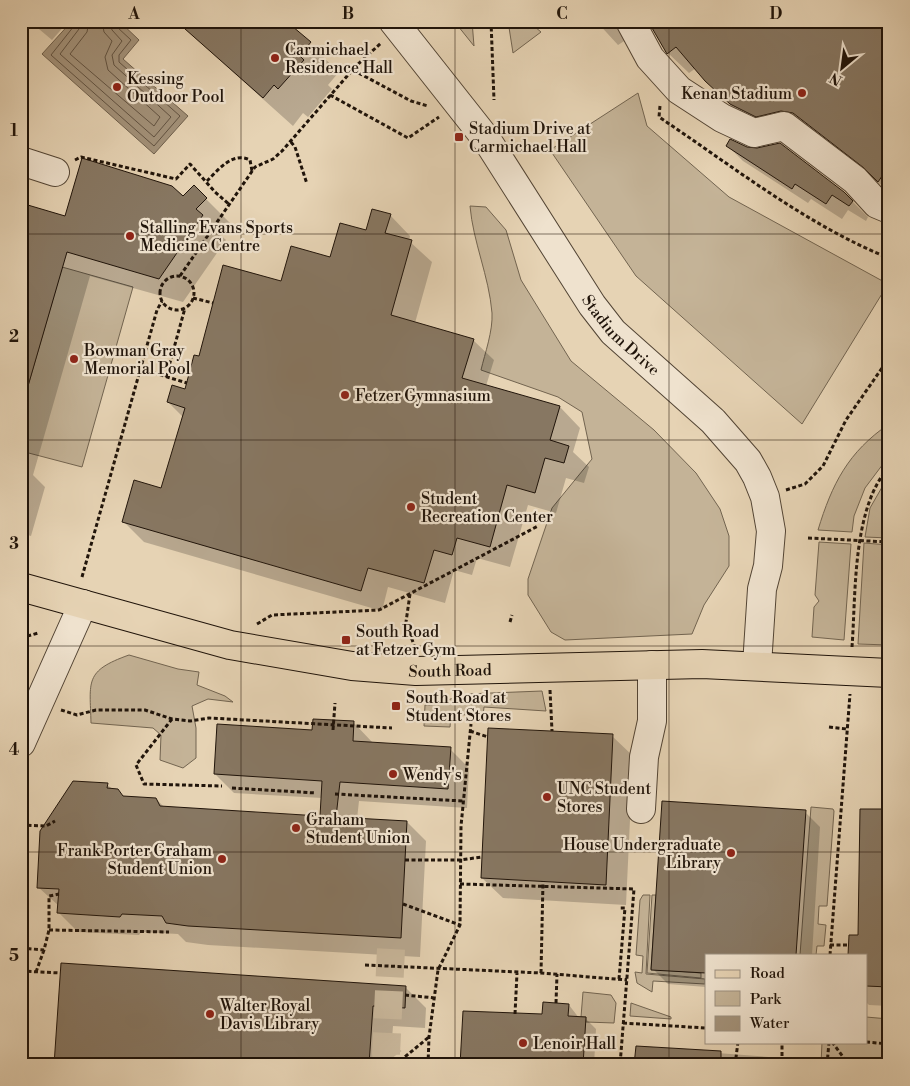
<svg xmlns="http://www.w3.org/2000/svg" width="910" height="1086" viewBox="0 0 910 1086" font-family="'Libre Bodoni',serif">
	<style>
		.green { fill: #c4b397; stroke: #726450 }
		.water { fill: #a3927a; stroke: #6f604d }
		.shadow { fill: #0003 }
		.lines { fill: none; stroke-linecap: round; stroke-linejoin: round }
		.shore { stroke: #625342; stroke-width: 1 }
		.building { fill: #877762; stroke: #20140a }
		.minor-tunnel { stroke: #c8b69a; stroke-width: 28; stroke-dasharray: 28 14; stroke-linecap: butt }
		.minor-casing { stroke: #524434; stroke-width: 30 }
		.major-casing { stroke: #20140a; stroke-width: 30 }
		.path { stroke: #20140a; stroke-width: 3; stroke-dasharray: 4 2.5; stroke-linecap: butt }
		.minor { stroke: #efe2ce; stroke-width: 28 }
		.major { stroke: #e6d3b4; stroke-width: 28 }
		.grid { fill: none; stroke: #20140a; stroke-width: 1; stroke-opacity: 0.55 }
		.poi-dot { fill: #8f2418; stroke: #efe2ce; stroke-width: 2 }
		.labels { text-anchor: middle; stroke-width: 4.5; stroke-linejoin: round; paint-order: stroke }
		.poi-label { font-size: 16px; fill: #20140a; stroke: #efe2ce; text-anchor: start }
		.street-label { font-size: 16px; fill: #20140a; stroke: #efe2ce }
		.neatline { fill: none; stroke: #20140a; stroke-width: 2 }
		.grid-label { font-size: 16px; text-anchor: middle; font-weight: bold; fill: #20140a }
	</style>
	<rect width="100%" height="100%" fill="#e6d3b4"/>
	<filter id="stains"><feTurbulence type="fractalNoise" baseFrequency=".004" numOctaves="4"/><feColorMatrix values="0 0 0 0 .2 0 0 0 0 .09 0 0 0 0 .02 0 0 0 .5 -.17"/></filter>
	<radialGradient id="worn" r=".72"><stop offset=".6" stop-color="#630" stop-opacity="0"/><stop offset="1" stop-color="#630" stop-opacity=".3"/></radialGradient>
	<path class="green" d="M 454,21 L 472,21 L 474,46 Z
		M 508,21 L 528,21 L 541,32 L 513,53 Z
		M 638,93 L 647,126 L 729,197 L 888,284 L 802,424 L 636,276 L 550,150 Z
		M 470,206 L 486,207 L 506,230 L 521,280 L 571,361 L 654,430 L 696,473 L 720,509 L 729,536 L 729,566 L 704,605 L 692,634 L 565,640 L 551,632 L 528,595 L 528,579 L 552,508 L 592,459 L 582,412 L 558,397 L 481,370 C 485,353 493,331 492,313 C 489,276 473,242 470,206 Z
		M 62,267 L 133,287 L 82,467 L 21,451 L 21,410 Z
		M 889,424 L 889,456 L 865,488 L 854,516 L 852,532 L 818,530 C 832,484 848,452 889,424 Z
		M 889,475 L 889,538 L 865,537 L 870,508 Z
		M 819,542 L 851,544 L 844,640 L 812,637 L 814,607 L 819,601 L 815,595 Z
		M 864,543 L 889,545 L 889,645 L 858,644 Z
		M 129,655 L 178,669 L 199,672 L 197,685 L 225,696 L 233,702 L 208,699 L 192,706 L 196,728 L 196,758 L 183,768 L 160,760 L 161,735 L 153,728 L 91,723 C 90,681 84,671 129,655 Z
		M 542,691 L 546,711 L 484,707 L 483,716 L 451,714 L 450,727 L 424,726 L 425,705 L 432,705 L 466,694 Z
		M 811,807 L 833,809 L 834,811 L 827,906 L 819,906 L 818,924 L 826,925 L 824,946 L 817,946 L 816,955 L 800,955 Z
		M 643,895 L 650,895 L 646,974 L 705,979 L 705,984 L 653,981 L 652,992 L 637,983 L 635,972 L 642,973 L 643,956 L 636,955 L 640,900 Z
		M 652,895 L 656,895 L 651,969 L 701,973 L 701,978 L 647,973 Z
		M 583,992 L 611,995 L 616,1003 L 614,1023 L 586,1022 L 586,1017 L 581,1017 Z
		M 631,1003 L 671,1017 L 671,1019 L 630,1016 Z
		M 866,1017 L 889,1019 L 889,1065 L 821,1065 L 822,1042 L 866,1042 Z"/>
	<path class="water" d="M 72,21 L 119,21 L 139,40 L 123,59 L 188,116 L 154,154 L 42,54 Z"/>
	<path class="shadow" d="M 35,21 L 64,21 L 66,24 L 52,40 L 33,24 Z
		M 176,21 L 285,21 L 339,72 L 328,85 L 332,89 L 308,117 L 303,113 L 293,126 Z
		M 596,21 L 889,21 L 889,191 L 815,133 L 744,120 L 696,68 L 689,73 L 668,53 L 651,24 L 618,45 Z
		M 728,146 L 757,150 L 844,193 L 868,217 L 866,221 L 848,210 L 842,219 L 811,199 L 808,203 L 743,161 Z
		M 194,187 L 230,223 L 219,234 L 226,240 L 183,302 L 90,276 L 33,475 L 45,487 L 31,536 L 21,533 L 21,204 L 66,217 L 183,198 Z
		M 390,215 L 410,236 L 409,241 L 432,262 L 415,323 L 473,340 L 494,360 L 486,386 L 560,407 L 580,428 L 573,452 L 589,467 L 584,483 L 566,478 L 556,513 L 528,505 L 510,567 L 477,558 L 472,575 L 454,570 L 445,603 L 388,587 L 382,611 L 144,542 L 123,521 L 162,490 L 183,417 L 168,402 L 186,390 L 199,358 L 282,282 L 330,259 Z
		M 354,723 L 373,743 L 450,749 L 469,768 L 467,808 L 359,801 L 357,819 L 407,822 L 426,841 L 420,957 L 208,945 L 186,942 L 178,934 L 141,932 L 139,935 L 78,932 L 59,913 L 59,906 L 38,887 L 107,785 L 125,797 L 156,799 L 164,807 L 321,817 L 322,798 L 234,793 L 215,774 L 313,731 Z
		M 612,736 L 633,756 L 626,905 L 503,898 L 482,878 Z
		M 889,811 L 889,1006 L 869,1005 L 866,1002 L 866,955 L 859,937 Z
		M 805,812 L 820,827 L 812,955 L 706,955 L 706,987 L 668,984 L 653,969 Z
		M 405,987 L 426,1008 L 425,1028 L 393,1026 L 390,1065 L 56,1065 Z
		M 569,1005 L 579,1018 L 585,1018 L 596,1029 L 594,1065 L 461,1065 L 543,1015 Z
		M 637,1047 L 809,1060 L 814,1065 L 636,1065 Z"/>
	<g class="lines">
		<path class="shore" d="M 75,21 L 74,26 L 51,55 L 154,146 L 180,116 L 119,62 L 119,55 L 131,40 L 117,27 L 116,21
			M 81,21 L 79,29 L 60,54 L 154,137 L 171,117 L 114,65 L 112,55 L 122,41 L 112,30 L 109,21
			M 89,21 L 87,32 L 70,54 L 154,126 L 160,117 L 108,70 L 105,57 L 112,41 L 104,32 L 102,21"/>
	</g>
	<path class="building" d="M 176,21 L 286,21 L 311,42 L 300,56 L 304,60 L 278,89 L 274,85 L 263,98 Z
		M 648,21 L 889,21 L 889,166 L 878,182 L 864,168 L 793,113 L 781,111 L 756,117 L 730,104 L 705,81 L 676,47 L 667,54 Z
		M 730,139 L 747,147 L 757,148 L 780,143 L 844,192 L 853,201 L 849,206 L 832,195 L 826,204 L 795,184 L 792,189 L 726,146 Z
		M 82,158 L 172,186 L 183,196 L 194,185 L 207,198 L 196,209 L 203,215 L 159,279 L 67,252 L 26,393 L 21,392 L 21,203 L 65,216 Z
		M 372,209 L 391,214 L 385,233 L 412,240 L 391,315 L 474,339 L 462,378 L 560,406 L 550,440 L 569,446 L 564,463 L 545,458 L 535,493 L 507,485 L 490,547 L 457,538 L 452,555 L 434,550 L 424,583 L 368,568 L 361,591 L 122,522 L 134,480 L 161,488 L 185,408 L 167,402 L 172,385 L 185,389 L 194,355 L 199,356 L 223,265 L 281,281 L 291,246 L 330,257 L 340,223 L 366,230 Z
		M 313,719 L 354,721 L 353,741 L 451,747 L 448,789 L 340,782 L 336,817 L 407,821 L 401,938 L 188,926 L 166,923 L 162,916 L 122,914 L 120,917 L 57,913 L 59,889 L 37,888 L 40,831 L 73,781 L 108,783 L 107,788 L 118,789 L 123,796 L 156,798 L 160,806 L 320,816 L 322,781 L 214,774 L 217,724 L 312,730 Z
		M 488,728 L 613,734 L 606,885 L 481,878 Z
		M 662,801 L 806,810 L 796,955 L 706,955 L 706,973 L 651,970 Z
		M 860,809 L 889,809 L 889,987 L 866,986 L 866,955 L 848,955 L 849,935 L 858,935 Z
		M 61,963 L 406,986 L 405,1008 L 373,1006 L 369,1065 L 54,1065 Z
		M 543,1002 L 569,1004 L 568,1016 L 586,1017 L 583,1065 L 460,1065 L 463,1011 L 542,1014 Z
		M 636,1046 L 721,1051 L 721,1065 L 634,1065 Z"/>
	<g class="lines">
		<path class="minor-tunnel" d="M 391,949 L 386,1054 L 394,1065"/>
		<g class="minor-casing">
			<g id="minor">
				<path id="s1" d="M 393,21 L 487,140 L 592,305 L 613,332 L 713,421 L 748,461 L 757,477 L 765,497 L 771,531 L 768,566 L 762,589 L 757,665"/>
				<path d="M 630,21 L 650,58 L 679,90 L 722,118 L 754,133 L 784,126 L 855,180 L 877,204 L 889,209"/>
				<path d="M 21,161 L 55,172"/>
				<path d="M 21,743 L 83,604"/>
				<path d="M 641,809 L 644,757 L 652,721 L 652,665"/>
			</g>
		</g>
		<g class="major-casing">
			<g id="major">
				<path id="s2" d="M 21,587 L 230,645 L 352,666 L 416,671 L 702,664 L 889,673"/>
			</g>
		</g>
		<path class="path" d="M 491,21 L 494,100
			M 353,70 L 411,101 L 428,106
			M 330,95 L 408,138 L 439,117
			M 660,106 L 659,117 C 731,165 808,226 889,258
			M 291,142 L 295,147 L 307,184
			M 75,160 L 81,157 L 176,179 L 190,164 L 215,192 L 230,205
			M 207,181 C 218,170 233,151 250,160 L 252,171
			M 180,276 L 255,167 L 273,159 L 282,151 L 355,67 L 381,43
			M160 293a17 17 0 1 1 34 0a17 17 0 1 1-34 0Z
			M 193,298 L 213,303
			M 141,369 L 187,383
			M 166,377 L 185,308
			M 786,490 L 805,484 L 823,466 L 846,420 L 889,358
			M 808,538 L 889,542
			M 82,577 L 157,310 L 162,301
			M 410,594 L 406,622 L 415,648
			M 510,622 L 512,615
			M 257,624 L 272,615 L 379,610 L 538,526
			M 21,638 L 38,633
			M 852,647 C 856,594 852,508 889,467
			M 550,690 L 552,731
			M 61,710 L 77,715 L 96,710 L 145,710 L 172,719 L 190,721 L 209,718 L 392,728
			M 172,719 L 136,765 L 144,784 L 222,786
			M 829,727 L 847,729
			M 333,730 L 335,703
			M 470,731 L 488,737
			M 232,788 L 316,793
			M 335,794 L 463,801
			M 21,825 L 46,826 L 55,821
			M 405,860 L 460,860 L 482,857
			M 460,884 L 634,889 L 620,1065
			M 403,904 L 460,925
			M 49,930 L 169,932
			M 830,945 L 848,945
			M 21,948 L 44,950 L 49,930 L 49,896 L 59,894
			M 830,955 L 850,694
			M 365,965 L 541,973 L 627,980
			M 21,971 L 60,973
			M 36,972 L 44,950
			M 541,973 L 543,881
			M 619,979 L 625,908 L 620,908
			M 405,995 L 435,998
			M 556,1003 L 557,974
			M 515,1014 L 517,973
			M 623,1023 L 706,1028
			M 832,1042 L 849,1065
			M 866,1042 L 889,1044
			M 782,1056 L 782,1042
			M 395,1065 L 429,1037
			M 428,1065 L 429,1037 L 438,970 L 460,925 L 461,826 L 471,724
			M 735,1065 L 738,1042
			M 827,1065 L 829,1042"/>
		<use href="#minor" class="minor"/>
		<use href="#major" class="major"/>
	</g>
	<path class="grid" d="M 241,21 L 241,1065M 455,21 L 455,1065M 669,21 L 669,1065M 21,234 L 889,234M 21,440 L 889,440M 21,646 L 889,646M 21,852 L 889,852"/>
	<g class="poi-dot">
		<circle cx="275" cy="58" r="5"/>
		<circle cx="117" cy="87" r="5"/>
		<circle cx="802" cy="93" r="5"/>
		<rect x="454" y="132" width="10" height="10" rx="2.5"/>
		<circle cx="130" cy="236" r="5"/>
		<circle cx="74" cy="359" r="5"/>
		<circle cx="345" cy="395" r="5"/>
		<circle cx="411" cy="507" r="5"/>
		<rect x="341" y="635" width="10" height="10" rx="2.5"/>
		<rect x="391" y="701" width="10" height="10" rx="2.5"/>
		<circle cx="393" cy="774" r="5"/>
		<circle cx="547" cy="797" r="5"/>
		<circle cx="296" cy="828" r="5"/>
		<circle cx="731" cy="853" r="5"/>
		<circle cx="222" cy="859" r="5"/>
		<circle cx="210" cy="1014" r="5"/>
		<circle cx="523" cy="1043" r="5"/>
	</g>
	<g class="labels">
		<g class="poi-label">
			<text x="285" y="55">Carmichael<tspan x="285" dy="18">Residence Hall</tspan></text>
			<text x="127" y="84">Kessing<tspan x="127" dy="18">Outdoor Pool</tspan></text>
			<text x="792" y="99" text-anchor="end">Kenan Stadium</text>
			<text x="469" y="134">Stadium Drive at<tspan x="469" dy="18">Carmichael Hall</tspan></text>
			<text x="140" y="233">Stalling Evans Sports<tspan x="140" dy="18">Medicine Centre</tspan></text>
			<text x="84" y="356">Bowman Gray<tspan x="84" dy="18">Memorial Pool</tspan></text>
			<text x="355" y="401">Fetzer Gymnasium</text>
			<text x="421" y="504">Student<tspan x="421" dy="18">Recreation Center</tspan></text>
			<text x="356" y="637">South Road<tspan x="356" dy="18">at Fetzer Gym</tspan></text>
			<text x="406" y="703">South Road at<tspan x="406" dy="18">Student Stores</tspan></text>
			<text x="403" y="780">Wendy's</text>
			<text x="557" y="794">UNC Student<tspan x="557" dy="18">Stores</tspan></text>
			<text x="306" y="825">Graham<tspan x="306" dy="18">Student Union</tspan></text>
			<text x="721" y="850" text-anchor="end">House Undergraduate<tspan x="721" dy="18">Library</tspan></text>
			<text x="212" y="856" text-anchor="end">Frank Porter Graham<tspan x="212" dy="18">Student Union</tspan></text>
			<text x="220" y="1011">Walter Royal<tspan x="220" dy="18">Davis Library</tspan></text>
			<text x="533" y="1049">Lenoir Hall</text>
		</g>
		<g class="street-label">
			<text dy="6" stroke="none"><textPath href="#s1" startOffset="389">Stadium Drive</textPath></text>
			<text dy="6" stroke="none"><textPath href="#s2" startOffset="439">South Road</textPath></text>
		</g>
	</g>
	<rect width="910" height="1086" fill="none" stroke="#e6d3b4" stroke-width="55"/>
	<rect x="705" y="954" width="162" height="90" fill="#efe2ce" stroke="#9c9080"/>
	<rect x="715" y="970" width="25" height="8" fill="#e6d3b4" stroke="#9c9080"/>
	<text x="750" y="978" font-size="15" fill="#20140a">Road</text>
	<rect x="715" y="991" width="25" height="15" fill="#c4b397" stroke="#9c9080"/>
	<text x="750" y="1004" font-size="15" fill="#20140a">Park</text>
	<rect x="715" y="1016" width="25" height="15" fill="#a3927a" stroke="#9c9080"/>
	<text x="750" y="1028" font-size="15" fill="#20140a">Water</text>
	<g transform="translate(842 68) rotate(209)" stroke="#efe2ce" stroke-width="4" paint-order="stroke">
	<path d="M0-4L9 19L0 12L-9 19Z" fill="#20140a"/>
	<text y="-8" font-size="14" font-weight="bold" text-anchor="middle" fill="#20140a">N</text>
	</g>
	<rect x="28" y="28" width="854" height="1030" class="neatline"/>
	<g class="grid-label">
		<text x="134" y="19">A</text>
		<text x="348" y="19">B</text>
		<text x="562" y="19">C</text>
		<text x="776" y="19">D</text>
		<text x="14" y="136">1</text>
		<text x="14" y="342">2</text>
		<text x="14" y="549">3</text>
		<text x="14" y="755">4</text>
		<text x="14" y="961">5</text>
	</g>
	<rect width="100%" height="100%" filter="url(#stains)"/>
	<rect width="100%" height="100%" fill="url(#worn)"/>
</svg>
